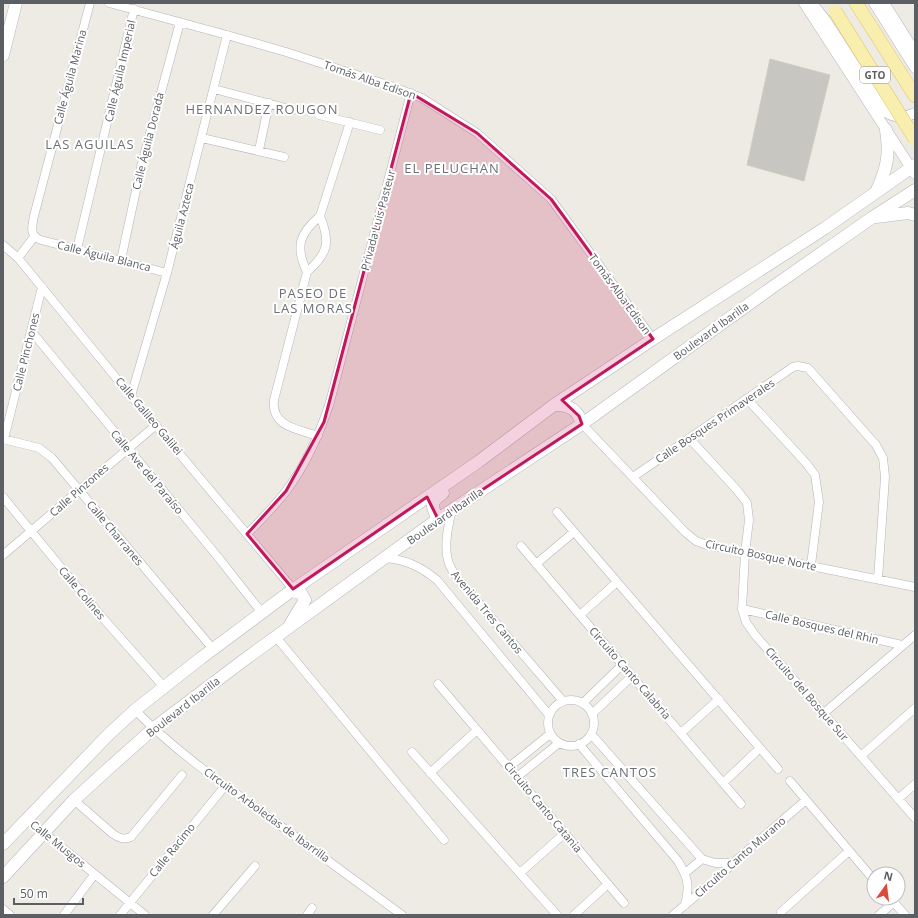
<svg xmlns="http://www.w3.org/2000/svg" width="918" height="918" viewBox="0 0 918 918" font-family="'Open Sans',sans-serif">
	<style>
		.building { fill: #c8c6c0; stroke: #d1cdc2 }
		.lines { fill: none; stroke-linecap: round; stroke-linejoin: round }
		.minor-casing { stroke: #b4b5b9; stroke-width: 9 }
		.tertiary-casing { stroke: #b4b5b9; stroke-width: 11 }
		.secondary-casing { stroke: #b5b7bc; stroke-width: 13 }
		.primary-casing { stroke: #e6c563; stroke-width: 14 }
		.minor { stroke: #fff; stroke-width: 8 }
		.tertiary { stroke: #fff; stroke-width: 10 }
		.secondary { stroke: #fff; stroke-width: 12 }
		.primary { stroke: #f8eead; stroke-width: 13 }
		.primary-bridge-casing { stroke: #e6c563; stroke-width: 14; stroke-linecap: butt }
		.primary-bridge { stroke: #f8eead; stroke-width: 13 }
		.marked { fill: #c2185b; fill-opacity: 0.2; stroke: #c2185b; stroke-width: 3; stroke-linejoin: round }
		.labels { text-anchor: middle; stroke-width: 4; stroke-linejoin: round; paint-order: stroke }
		.shield { fill: #fff; stroke: #8c8e92; stroke-width: 1 }
		.shield-label { font-size: 10px; font-weight: bold; fill: #5b5e63 }
		.street-label { font-size: 11px; fill: #5b5e63; stroke: #fff }
		.quarter-label { font-size: 13px; letter-spacing: 1px; fill: #6c7075; stroke: #fff }
	</style>
	<rect width="100%" height="100%" fill="#edebe3"/>
	<path class="building" d="M 770,59 L 830,75 L 804,181 L 747,165 Z"/>
	<g class="lines">
		<g class="minor-casing">
			<path id="minor" d="M 90,3 L 34,216 C 32,226 29,236 41,240 L 167,273
				M 109,3 L 227,35 L 286,52 L 391,86 L 422,98 L 477,133 L 551,199 L 653,339
				M 214,89 L 293,110
				M 319,115 L 380,130
				M 202,138 L 284,157
				M 259,150 L 269,103
				M 3,245 L 18,258 L 131,396 L 293,589
				M 77,249 L 134,9
				M 18,258 L 34,237
				M 121,260 L 141,167 L 180,22
				M 307,272 C 295,247 299,234 320,216 L 350,122
				M 32,332 L 218,557 L 262,613
				M 131,396 L 167,273 L 227,35
				M 747,399 L 806,463 L 815,475 L 819,502 L 811,565
				M 582,424 L 685,532 L 696,541 L 707,545 L 915,587
				M 318,436 C 298,429 271,427 274,400 L 307,272 C 328,253 331,243 320,216
				M 689,438 L 737,490 L 747,503 L 749,520 L 745,553 L 742,609 L 746,622 L 755,635 L 915,818
				M 3,439 L 39,448 L 52,458 L 213,649
				M 4,439 L 42,287
				M 633,477 L 793,367 L 798,366 L 808,368 L 876,445 L 883,458 L 885,477 L 878,579
				M 3,497 L 101,616 L 164,687
				M 452,509 C 448,526 442,552 451,568 C 453,572 456,575 458,579 L 563,701
				M 557,512 L 778,769
				M 247,534 C 261,520 275,506 287,490 C 306,464 320,433 330,402 L 411,93
				M 521,546 L 741,804
				M 3,555 L 156,425
				M 386,558 C 407,560 421,567 437,580 L 549,715
				M 536,564 L 574,532
				M 742,609 L 902,645
				M 580,615 L 617,582
				M 276,637 L 444,840
				M 438,684 L 624,903
				M548 723a23 23 0 1 1 46 0a23 23 0 1 1-46 0Z
				M 583,703 L 622,665
				M 135,710 C 175,751 224,785 270,818 C 314,850 358,883 402,915
				M 824,713 L 915,635
				M 592,714 L 632,676
				M 681,733 L 719,699
				M 591,734 L 702,859 L 715,863 L 733,863
				M 579,744 L 678,861 C 688,878 690,885 685,905
				M 412,752 L 557,915
				M 861,756 L 915,708
				M 509,767 L 550,734
				M 430,773 L 477,730
				M 517,777 L 559,743
				M 790,781 L 874,880
				M 723,783 L 760,748
				M 898,799 L 915,784
				M 74,800 L 113,834 C 119,838 124,840 131,837 L 182,775
				M 27,819 L 145,915
				M 520,873 L 565,833
				M 685,873 L 702,859
				M 890,898 L 905,915
				M 3,909 L 10,915
				M 781,912 L 849,851
				M 64,915 L 94,875
				M 120,915 L 225,786
				M 213,915 L 255,866
				M 307,915 L 312,908
				M 574,915 L 608,884
				M 673,915 L 722,874 L 733,863 L 806,800
				M 879,915 L 894,902"/>
		</g>
		<g class="tertiary-casing">
			<path id="tertiary" d="M 804,3 L 915,174
				M 812,3 L 826,21 L 884,111 C 894,118 905,118 915,113
				M 874,3 L 915,68
				M 884,3 L 915,52"/>
		</g>
		<g class="secondary-casing">
			<path id="secondary" d="M 3,55 L 16,3
				M 877,190 C 887,168 890,154 886,130
				M 876,217 L 908,213 L 915,215
				M 554,405 C 569,404 578,410 582,424
				M 438,519 C 431,506 430,502 443,493
				M 291,591 L 301,593 L 305,600 L 291,623
				M 3,844 L 109,734 L 135,710 L 201,658 L 291,591 L 478,462 L 554,405 L 653,339 L 825,228 L 915,165
				M 3,877 L 74,800 L 108,769 L 154,728 L 244,660 L 438,519 L 582,424 L 774,286 L 873,217 L 915,190"/>
		</g>
		<g class="primary-casing">
			<path id="primary" d="M 856,3 L 915,96"/>
		</g>
		<use href="#minor" class="minor"/>
		<use href="#tertiary" class="tertiary"/>
		<use href="#secondary" class="secondary"/>
		<use href="#primary" class="primary"/>
		<g class="primary-bridge-casing">
			<path id="primary-bridge" d="M 835,11 L 915,139"/>
		</g>
		<use href="#primary-bridge" class="primary-bridge"/>
	</g>
	<path class="marked" d="M 411,93 L 477,133 L 551,199 L 653,339 L 562,400 L 579,416 L 582,424 L 438,519 L 427,497 L 293,589 L 247,534 L 286,491 L 324,422 Z"/>
	<g class="labels">
		<rect class="shield" x="860" y="67" width="30" height="16" rx="3"/>
		<g class="shield-label">
			<text x="875" y="79">GTO</text>
		</g>
		<g class="street-label">
			<text transform="translate(120 71) rotate(-77)" y="4">Calle Águila Imperial</text>
			<text transform="translate(70 77) rotate(-75)" y="4">Calle Águila Marina</text>
			<text transform="translate(370 80) rotate(19)" y="4">Tomás Alba Edison</text>
			<text transform="translate(148 141) rotate(-76)" y="4">Calle Águila Dorada</text>
			<text transform="translate(182 216) rotate(-76)" y="4">Águila Azteca</text>
			<text transform="translate(378 220) rotate(-75)" y="4">Privada Luis Pasteur</text>
			<text transform="translate(104 256) rotate(14)" y="4">Calle Águila Blanca</text>
			<text transform="translate(620 294) rotate(54)" y="4">Tomás Alba Edison</text>
			<text transform="translate(711 331) rotate(-36)" y="4">Boulevard Ibarilla</text>
			<text transform="translate(26 352) rotate(-76)" y="4">Calle Pinchones</text>
			<text transform="translate(149 416) rotate(50)" y="4">Calle Galileo Galilei</text>
			<text transform="translate(715 421) rotate(-34)" y="4">Calle Bosques Primaverales</text>
			<text transform="translate(147 472) rotate(50)" y="4">Calle Ave del Paraíso</text>
			<text transform="translate(79 490) rotate(-41)" y="4">Calle Pinzones</text>
			<text transform="translate(445 516) rotate(-35)" y="4">Boulevard Ibarilla</text>
			<text transform="translate(115 533) rotate(50)" y="4">Calle Charranes</text>
			<text transform="translate(761 555) rotate(12)" y="4">Circuito Bosque Norte</text>
			<text transform="translate(82 593) rotate(50)" y="4">Calle Colines</text>
			<text transform="translate(487 612) rotate(50)" y="4">Avenida Tres Cantos</text>
			<text transform="translate(822 627) rotate(13)" y="4">Calle Bosques del Rhin</text>
			<text transform="translate(630 673) rotate(49)" y="4">Circuito Canto Calabria</text>
			<text transform="translate(807 694) rotate(49)" y="4">Circuito del Bosque Sur</text>
			<text transform="translate(183 707) rotate(-38)" y="4">Boulevard Ibarilla</text>
			<text transform="translate(543 807) rotate(50)" y="4">Circuito Canto Catania</text>
			<text transform="translate(267 815) rotate(36)" y="4">Circuito Arboledas de Ibarrilla</text>
			<text transform="translate(58 844) rotate(39)" y="4">Calle Musgos</text>
			<text transform="translate(172 850) rotate(-51)" y="4">Calle Racimo</text>
			<text transform="translate(740 857) rotate(-41)" y="4">Circuito Canto Murano</text>
		</g>
		<g class="quarter-label">
			<text x="262" y="114">HERNANDEZ ROUGON</text>
			<text x="90" y="149">LAS AGUILAS</text>
			<text x="452" y="173">EL PELUCHAN</text>
			<text x="313" y="298">PASEO DE<tspan x="313" dy="15">LAS MORAS</tspan></text>
			<text x="610" y="777">TRES CANTOS</text>
		</g>
	</g>
	<rect width="918" height="918" fill="none" stroke="#5b5e63" stroke-width="8"/>
	<g transform="translate(886 886) rotate(14)"><circle r="19" fill="#ffffff" stroke="#bdbfc1"/>
	<path d="M0-3L7 15L0 10L-7 15Z" fill="#db4c3b"/>
	<text y="-6" font-size="11" font-weight="bold" text-anchor="middle" fill="#5b5e63">N</text>
	</g>
	<path d="M14 898v6h69v-6" fill="none" stroke="#5b5e63" stroke-width="2"/>
	<text x="20" y="898" font-size="12" fill="#5b5e63" stroke="#ffffff" stroke-width="3" paint-order="stroke">50 m</text>
</svg>
